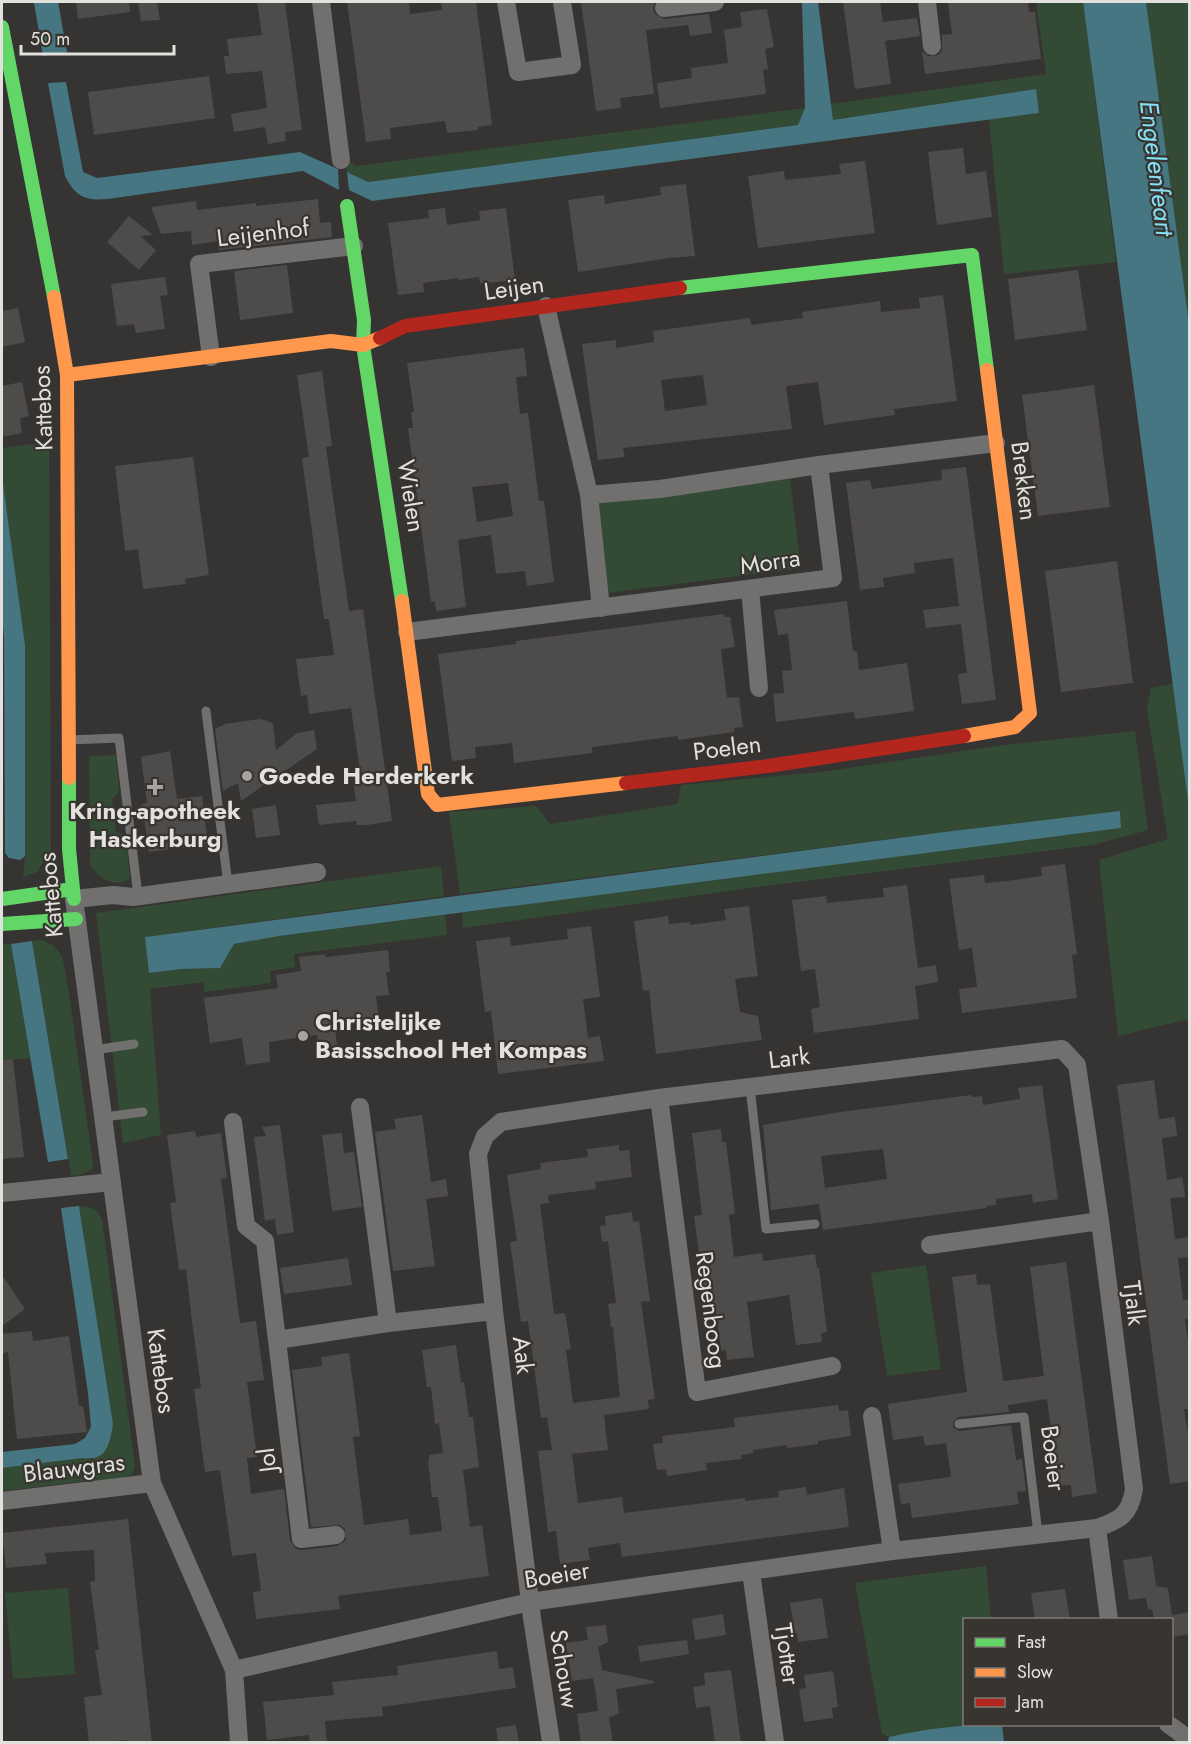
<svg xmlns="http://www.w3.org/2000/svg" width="1191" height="1744" viewBox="0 0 1191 1744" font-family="Jost,sans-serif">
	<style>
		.green { fill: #334b34 }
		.water { fill: #457681 }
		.building { fill: #4e4c4b; fill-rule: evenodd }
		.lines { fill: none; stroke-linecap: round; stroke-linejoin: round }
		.lane { stroke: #71706f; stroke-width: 9 }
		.street { stroke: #71706f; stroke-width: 18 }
		.fast { stroke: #63d668; stroke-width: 14 }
		.slow { stroke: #ff974d; stroke-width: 14 }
		.jam { stroke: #b3261e; stroke-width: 14 }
		.poi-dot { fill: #a6a4a1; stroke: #383530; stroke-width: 2 }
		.labels { text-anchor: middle; stroke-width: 4.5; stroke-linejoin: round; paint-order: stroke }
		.street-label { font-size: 24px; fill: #e2e1dd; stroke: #383530 }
		.poi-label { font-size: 24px; font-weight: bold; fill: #e2e1dd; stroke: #383530; text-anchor: start }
		.water-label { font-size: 26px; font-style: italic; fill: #85dff5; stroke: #383530 }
	</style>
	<rect width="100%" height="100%" fill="#363432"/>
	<path class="green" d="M 1036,2 L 1083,2 L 1116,262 L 1004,274 L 989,119 L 1039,113 L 1036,89 L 833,120 L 831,104 L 1046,74 Z
		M 1146,2 L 1189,2 L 1189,332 Z
		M 805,108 L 806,117 L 798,125 L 368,182 L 347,172 L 346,159 L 356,166 Z
		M 49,442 L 51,849 L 37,872 L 23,877 L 25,856 L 25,645 L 2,476 L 2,448 Z
		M 790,479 L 801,568 L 608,593 L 598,502 Z
		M 1173,684 L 1190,808 L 1189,1019 L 1118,1036 L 1099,860 L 1168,839 L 1147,710 L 1151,688 Z
		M 1135,731 L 1148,830 L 1093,845 L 757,887 L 463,928 L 462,913 L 673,884 L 1121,828 L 1120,812 L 952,831 L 460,894 L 449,812 L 536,806 L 550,824 L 678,804 L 681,785 L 821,772 L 1004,745 Z
		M 116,755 L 119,792 L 112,799 L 116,832 L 126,835 L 130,878 C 117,890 95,877 90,863 L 89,756 Z
		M 441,866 L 444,896 L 146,937 L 149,973 L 181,969 L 220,968 L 234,944 L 279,936 L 445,915 L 447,935 L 294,954 L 295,967 L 270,971 L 271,983 L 204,992 L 204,982 L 150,989 L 161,1135 L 123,1143 L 96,913 Z
		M 42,940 L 53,945 L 62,956 L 69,993 L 93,1164 L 92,1169 L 80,1175 L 71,1176 L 32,941 Z
		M 2,944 L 11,944 L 30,1058 L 2,1061 Z
		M 79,1206 C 92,1207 97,1208 102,1220 L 135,1466 L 132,1474 L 119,1481 L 86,1481 L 2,1491 L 2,1468 L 83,1458 L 92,1460 L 110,1442 L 113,1424 Z
		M 926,1265 L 941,1369 L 887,1376 L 871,1273 Z
		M 986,1566 L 991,1619 L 964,1620 L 964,1724 L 974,1725 L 889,1737 L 882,1734 L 855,1583 Z
		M 68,1588 L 75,1674 L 13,1679 L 5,1593 Z"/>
	<path class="water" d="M 40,2 L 58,2 L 67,52 L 43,56 L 34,3 Z
		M 802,2 L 818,2 L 833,120 L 1036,89 L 1039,113 L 372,201 L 349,190 L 347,172 L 368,182 L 798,125 L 805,108 Z
		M 1083,2 L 1146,2 L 1190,332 L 1189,808 Z
		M 66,82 L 83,172 L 97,178 L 300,152 L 338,169 L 339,190 L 303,171 L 108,199 C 85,201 76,197 65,176 L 48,83 Z
		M 2,476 L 25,645 L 25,856 L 20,860 L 9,858 L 5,853 L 4,638 L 2,612 Z
		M 1120,811 L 1121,828 L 279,936 L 234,944 L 220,968 L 181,969 L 149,973 L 145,937 L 952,831 Z
		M 32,941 L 68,1159 L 48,1162 L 11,944 Z
		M 79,1206 L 113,1424 C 110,1443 107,1462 83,1458 L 2,1468 L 2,1452 L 75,1444 L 85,1438 L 91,1427 L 88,1393 L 61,1208 Z
		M 1002,1725 L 1004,1742 L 888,1742 L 889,1737 C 926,1729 964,1724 1002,1725 Z"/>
	<path class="building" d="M 76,2 L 129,2 L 130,12 L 78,19 Z
		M 138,2 L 157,2 L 160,20 L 141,21 Z
		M 257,2 L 285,2 L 302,130 L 285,132 L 286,141 L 268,144 L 265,127 L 234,132 L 231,114 L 267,108 L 262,71 L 226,74 L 224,56 L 229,56 L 227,39 L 262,35 Z
		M 347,2 L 409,2 L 410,14 L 442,10 L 441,2 L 476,2 L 492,125 L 478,127 L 478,130 L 447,133 L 445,121 L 390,128 L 391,139 L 366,142 Z
		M 581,2 L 655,2 L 653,9 L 655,14 L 665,19 L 709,14 L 712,33 L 690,36 L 688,25 L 646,30 L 654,94 L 620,98 L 621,108 L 596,111 Z
		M 843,2 L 880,2 L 883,22 L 917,18 L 920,36 L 885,41 L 891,84 L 855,89 Z
		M 948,2 L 1028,2 L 1029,12 L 1035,12 L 1041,59 L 925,74 L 922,51 L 928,56 L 938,55 L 942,50 L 942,35 L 952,34 Z
		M 767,9 L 774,47 L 765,49 L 768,69 L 763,70 L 766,94 L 660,108 L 657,83 L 692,78 L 691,68 L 728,63 L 724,30 L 742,27 L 740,12 Z
		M 209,76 L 215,118 L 94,135 L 88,92 Z
		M 963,148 L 966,174 L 986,171 L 992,217 L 937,225 L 928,152 Z
		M 865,161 L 875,233 L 758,248 L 748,176 L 784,171 L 785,180 L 841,174 L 839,164 Z
		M 686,184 L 695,256 L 669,258 L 578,272 L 568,200 L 604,195 L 605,204 L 661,195 L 660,187 Z
		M 318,199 L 320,223 L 331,222 L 332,237 L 219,250 L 218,241 L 192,245 L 191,231 L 161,234 L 151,207 L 196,201 L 197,210 L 256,203 L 256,206 Z
		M 445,208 L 447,225 L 480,220 L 479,211 L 506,208 L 515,280 L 488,283 L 480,283 L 479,277 L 458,280 L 458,278 L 423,283 L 424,292 L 398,295 L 388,223 L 429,218 L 428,210 Z
		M 129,216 L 153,235 L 140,236 L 156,250 L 139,270 L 107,242 Z
		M 287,265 L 293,313 L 240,320 L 234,271 Z
		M 1078,270 L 1087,330 L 1015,340 L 1008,279 Z
		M 165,277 L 168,295 L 160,296 L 165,329 L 136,333 L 134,324 L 117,326 L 111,284 Z
		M 943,295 L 957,401 L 894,409 L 895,415 L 824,425 L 818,382 L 786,386 L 792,429 L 623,448 L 625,457 L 598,460 L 582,344 L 616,340 L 616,348 L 654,342 L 653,331 L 750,318 L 751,325 L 803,318 L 802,312 L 880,301 L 881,312 L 920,308 L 919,298 ZM 703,375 L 707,405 L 665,411 L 661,380 Z
		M 18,308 L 25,342 L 2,347 L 2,311 Z
		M 524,348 L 527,376 L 516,377 L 520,414 L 528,413 L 539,501 L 544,501 L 554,582 L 527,586 L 525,571 L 496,574 L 491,535 L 458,540 L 466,607 L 436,611 L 435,602 L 431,602 L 408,428 L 413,428 L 411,412 L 414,412 L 407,363 ZM 508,483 L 513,516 L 477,522 L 472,487 Z
		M 322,371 L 332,446 L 326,447 L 349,611 L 363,609 L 392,821 L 367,825 L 357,825 L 356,821 L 319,825 L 316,805 L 356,801 L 352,773 L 360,772 L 351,708 L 309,714 L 307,695 L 301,696 L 296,659 L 334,655 L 329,619 L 324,619 L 302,458 L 309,457 L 297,375 Z
		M 22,382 L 29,416 L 20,418 L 22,433 L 2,437 L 2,386 Z
		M 1094,385 L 1110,507 L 1038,516 L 1022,395 Z
		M 193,457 L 209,575 L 185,579 L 186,584 L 143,589 L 138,549 L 125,551 L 115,466 Z
		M 966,467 L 996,700 L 962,704 L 958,674 L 967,673 L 961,624 L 926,628 L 923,610 L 959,606 L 953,558 L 914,563 L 915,573 L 883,578 L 884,587 L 860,590 L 846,483 L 870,480 L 872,489 L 942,480 L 941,470 Z
		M 1117,561 L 1133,683 L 1061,692 L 1045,571 Z
		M 847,601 L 853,651 L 857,651 L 859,670 L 907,663 L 914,711 L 855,719 L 854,712 L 776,722 L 773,694 L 784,693 L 782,671 L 792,670 L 788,634 L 778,635 L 774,610 Z
		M 724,614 L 725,617 L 730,617 L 735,647 L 721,649 L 727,698 L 739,697 L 743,727 L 734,728 L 734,732 L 678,740 L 678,736 L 592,747 L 592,753 L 514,763 L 512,743 L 475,747 L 476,758 L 452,761 L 438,654 L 516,644 L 516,641 Z
		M 260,719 L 273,723 L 276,750 L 297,733 L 314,730 L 317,749 L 241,801 L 238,783 L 223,791 L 215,729 L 225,724 Z
		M 170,751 L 177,799 L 202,796 L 208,844 L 149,852 L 142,804 L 147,803 L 141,757 Z
		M 276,805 L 280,835 L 256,838 L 252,809 Z
		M 1065,864 L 1077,954 L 1072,955 L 1077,998 L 962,1013 L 959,989 L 977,987 L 972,948 L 959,950 L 949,879 L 984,875 L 985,883 L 1007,881 L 1042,876 L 1041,867 Z
		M 907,885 L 918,968 L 936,965 L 938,982 L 915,986 L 919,1019 L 814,1033 L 811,1009 L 820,1007 L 815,969 L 801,971 L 792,900 L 826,896 L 827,903 L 884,897 L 883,888 Z
		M 749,906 L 758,976 L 735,979 L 740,1012 L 758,1016 L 762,1040 L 656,1054 L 649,990 L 643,991 L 634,921 L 668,916 L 669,924 L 690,922 L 690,925 L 726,920 L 724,909 Z
		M 591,926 L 600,997 L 583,999 L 588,1038 L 600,1036 L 604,1061 L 498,1074 L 491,1011 L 485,1012 L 476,941 L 510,937 L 511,946 L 568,939 L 567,929 Z
		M 388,950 L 390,972 L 386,972 L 389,995 L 376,996 L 379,1021 L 335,1027 L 337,1046 L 319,1049 L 317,1035 L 269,1042 L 270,1062 L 246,1065 L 242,1038 L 210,1043 L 204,998 L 278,988 L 276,975 L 301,971 L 299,957 L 325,954 L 326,957 Z
		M 13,1059 L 24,1157 L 2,1159 L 2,1060 Z
		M 1154,1080 L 1159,1119 L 1175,1117 L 1177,1136 L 1162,1138 L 1167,1180 L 1182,1177 L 1184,1188 L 1185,1197 L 1170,1198 L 1175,1239 L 1190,1237 L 1190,1257 L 1178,1258 L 1183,1300 L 1190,1299 L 1190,1319 L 1185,1319 L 1190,1356 L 1190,1409 L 1184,1409 L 1190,1447 L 1190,1481 L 1170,1484 L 1117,1085 Z
		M 1042,1085 L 1058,1199 L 1033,1203 L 1032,1194 L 996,1199 L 996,1205 L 986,1206 L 987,1208 L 823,1230 L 819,1204 L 771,1210 L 763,1125 L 841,1112 L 971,1095 L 972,1097 L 982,1096 L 983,1105 L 1020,1099 L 1018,1088 ZM 883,1149 L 887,1179 L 825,1188 L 821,1156 Z
		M 422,1115 L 431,1182 L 446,1179 L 448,1196 L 426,1199 L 435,1266 L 393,1271 L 375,1132 L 396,1129 L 394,1119 Z
		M 280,1125 L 294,1232 L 277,1235 L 275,1219 L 265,1221 L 254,1137 L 266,1136 L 262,1127 Z
		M 721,1129 L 722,1142 L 726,1142 L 735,1214 L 729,1215 L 734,1257 L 762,1253 L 763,1261 L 815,1254 L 817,1268 L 819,1268 L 827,1332 L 821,1333 L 822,1342 L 796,1345 L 789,1295 L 747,1302 L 754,1357 L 727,1360 L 726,1350 L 721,1351 L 715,1303 L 706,1304 L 694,1216 L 702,1215 L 692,1133 Z
		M 195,1131 L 196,1137 L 221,1133 L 227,1178 L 221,1179 L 240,1323 L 256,1321 L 264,1380 L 247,1382 L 257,1457 L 247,1458 L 251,1494 L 284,1489 L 290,1540 L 296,1549 L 302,1550 L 337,1546 L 346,1540 L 345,1529 L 340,1525 L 311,1527 L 292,1370 L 322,1366 L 321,1357 L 349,1353 L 360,1436 L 353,1437 L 364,1525 L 408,1519 L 410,1535 L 442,1531 L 438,1497 L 432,1497 L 428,1461 L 429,1461 L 429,1455 L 443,1453 L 439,1423 L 435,1424 L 431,1387 L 427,1387 L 422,1350 L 456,1345 L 461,1382 L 464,1382 L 469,1417 L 473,1417 L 479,1467 L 463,1470 L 470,1527 L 482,1525 L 489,1576 L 338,1596 L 340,1609 L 256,1619 L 253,1592 L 261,1591 L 256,1553 L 232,1556 L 220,1470 L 205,1472 L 194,1389 L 201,1388 L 192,1321 L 186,1269 L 179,1270 L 170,1203 L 176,1202 L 167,1135 Z
		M 342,1133 L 344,1153 L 354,1152 L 362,1207 L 332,1211 L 322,1135 Z
		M 619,1145 L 619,1151 L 629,1150 L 632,1177 L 595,1182 L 596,1189 L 548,1195 L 549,1203 L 540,1204 L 554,1314 L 565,1313 L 571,1349 L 566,1350 L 573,1403 L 620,1397 L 613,1327 L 611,1327 L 608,1304 L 616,1303 L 608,1241 L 602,1242 L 600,1226 L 606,1225 L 605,1216 L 632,1212 L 633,1222 L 639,1221 L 650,1301 L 641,1302 L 655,1399 L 648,1400 L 649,1409 L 604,1415 L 608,1450 L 572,1454 L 578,1503 L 622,1497 L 624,1513 L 745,1498 L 745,1501 L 779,1497 L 778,1491 L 806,1487 L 807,1495 L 844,1488 L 849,1527 L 622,1557 L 620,1543 L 588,1548 L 590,1560 L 560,1564 L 556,1531 L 548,1532 L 538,1451 L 552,1450 L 547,1417 L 541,1418 L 528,1321 L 521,1322 L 510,1242 L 517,1241 L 507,1175 L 541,1169 L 540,1163 L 588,1157 L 587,1149 Z
		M 348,1258 L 352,1285 L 284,1294 L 280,1268 Z
		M 1066,1262 L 1097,1493 L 1072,1497 L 1071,1485 L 1059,1486 L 1047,1399 L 1008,1405 L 1009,1412 L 958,1417 L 953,1422 L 953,1427 L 959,1431 L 1011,1425 L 1016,1460 L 1022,1459 L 1026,1491 L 1017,1492 L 1019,1504 L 912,1518 L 910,1503 L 901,1504 L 898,1484 L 951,1477 L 946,1443 L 925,1446 L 923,1436 L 893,1440 L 888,1404 L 967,1392 L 952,1277 L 976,1274 L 977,1285 L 990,1284 L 1003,1381 L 1044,1376 L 1030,1267 Z
		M 2,1275 L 25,1309 L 2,1326 Z
		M 32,1331 L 33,1341 L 69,1336 L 79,1406 L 83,1406 L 87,1432 L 17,1439 L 8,1352 L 3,1353 L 2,1334 Z
		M 838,1405 L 839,1411 L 848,1410 L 851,1436 L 818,1441 L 818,1444 L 787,1448 L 786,1445 L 753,1450 L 753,1453 L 741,1455 L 742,1459 L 706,1463 L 707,1470 L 667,1476 L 666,1469 L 657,1470 L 653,1444 L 663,1443 L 662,1436 L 735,1427 L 734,1418 Z
		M 128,1519 L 152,1743 L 127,1743 L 127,1740 L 89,1743 L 84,1697 L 102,1695 L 95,1650 L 99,1650 L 90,1582 L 95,1581 L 94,1550 L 45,1553 L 47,1564 L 6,1568 L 2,1533 Z
		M 1152,1556 L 1156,1586 L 1168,1588 L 1172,1615 L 1190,1612 L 1190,1634 L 1172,1637 L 1172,1620 L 1154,1620 L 1152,1609 L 1148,1610 L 1146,1598 L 1129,1600 L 1123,1560 Z
		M 1065,1589 L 1070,1620 L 1035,1620 L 1031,1593 Z
		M 822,1598 L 828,1638 L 798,1642 L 797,1633 L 795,1633 L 790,1603 Z
		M 723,1614 L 726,1635 L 695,1640 L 692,1619 Z
		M 606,1625 L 608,1642 L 598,1647 L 602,1670 L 654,1681 L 654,1683 L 616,1689 L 619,1713 L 609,1718 L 613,1743 L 581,1743 L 577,1714 L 598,1711 L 596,1694 L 593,1678 L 572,1681 L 566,1643 L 588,1640 L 586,1627 Z
		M 687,1640 L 689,1654 L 640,1662 L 638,1646 Z
		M 497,1651 L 499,1669 L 513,1667 L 516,1688 L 382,1707 L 383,1716 L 325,1721 L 327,1743 L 310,1743 L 309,1735 L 267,1740 L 263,1702 L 334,1695 L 332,1682 L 398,1675 L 397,1666 Z
		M 731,1670 L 741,1743 L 715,1743 L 710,1706 L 696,1708 L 693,1687 L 705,1685 L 704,1673 Z
		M 833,1671 L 838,1707 L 832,1708 L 833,1718 L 804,1722 L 799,1689 L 806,1688 L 804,1675 Z
		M 516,1725 L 519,1743 L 498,1743 L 496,1728 Z"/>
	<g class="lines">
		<path class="lane" d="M 206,711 L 228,884
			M 69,740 L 119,738 L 138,896
			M 94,1050 L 134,1044
			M 750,1087 L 766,1229 L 815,1224
			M 104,1117 L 143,1112
			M 959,1424 L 1024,1417 L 1038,1534"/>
		<path class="street" d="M 321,2 L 341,160
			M 506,2 L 518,72 L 572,65 L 562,2
			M 927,2 L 932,46
			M 664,8 L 715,2
			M 546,306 L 589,495 L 601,608
			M 211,357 L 199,264 L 354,246
			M 589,495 L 660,489 L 819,465 L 996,443
			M 750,589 L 759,688
			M 407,632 L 833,578 L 819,465
			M 659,1098 L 697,1392 L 832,1366
			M 360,1107 L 388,1323
			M 233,1122 L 246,1226 L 265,1241 L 301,1539 L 336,1535
			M 2,1193 L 112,1182
			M 930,1245 L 1100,1221
			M 277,1340 L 388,1323 L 494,1311
			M 872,1416 L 892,1551
			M 2,1501 L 152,1483
			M 1097,1528 L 1109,1620
			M 751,1572 L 775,1742
			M 234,1670 L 530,1602 L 892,1551 L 1097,1528 C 1120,1520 1130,1515 1134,1489 L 1100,1221 L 1077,1065 L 1062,1049 L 659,1098 L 501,1122 L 485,1136 L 478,1154 L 494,1311 L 530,1602 L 532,1618 L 551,1742
			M 1168,1724 L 1190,1740
			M 239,1742 L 234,1670 L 152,1483 L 74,899 L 113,895 L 133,897 L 317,872"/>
		<path class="fast" d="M 2,27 L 54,297
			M 347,206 L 364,320 L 363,345 L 402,601
			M 680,288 L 972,255 L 987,370
			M 69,778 L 69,849 L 74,899
			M 2,899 L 73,889
			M 2,924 L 76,919"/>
		<path class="slow" d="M 54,297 L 67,375 L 69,778
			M 67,375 L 331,341 L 363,345 L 380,338
			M 402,601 L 428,794 L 437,805 L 626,783
			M 964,736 L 1015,727 L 1030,713 L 987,370"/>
		<path class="jam" d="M 380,338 L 405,326 L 680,288
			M 626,783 L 768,766 L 964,736"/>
	</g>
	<g class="poi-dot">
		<circle cx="247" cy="776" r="6"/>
		<path d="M152 778h6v6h6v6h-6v6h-6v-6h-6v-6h6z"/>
		<circle cx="303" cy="1036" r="6"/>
	</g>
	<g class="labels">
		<g class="street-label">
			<text transform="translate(263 233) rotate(-7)" y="8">Leijenhof</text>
			<text transform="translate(514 288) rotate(-8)" y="8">Leijen</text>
			<text transform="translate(43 408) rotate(-92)" y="8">Kattebos</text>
			<text transform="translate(1024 481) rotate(83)" y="8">Brekken</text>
			<text transform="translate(411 496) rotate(81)" y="8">Wielen</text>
			<text transform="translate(770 562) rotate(-8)" y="8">Morra</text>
			<text transform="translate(727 748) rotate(-7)" y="8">Poelen</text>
			<text transform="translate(51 895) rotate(-95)" y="8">Kattebos</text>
			<text transform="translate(789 1058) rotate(-7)" y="8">Lark</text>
			<text transform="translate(1134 1303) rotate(83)" y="8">Tjalk</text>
			<text transform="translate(711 1310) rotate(83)" y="8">Regenboog</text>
			<text transform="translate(523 1355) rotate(83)" y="8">Aak</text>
			<text transform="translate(161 1371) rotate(82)" y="8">Kattebos</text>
			<text transform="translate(1053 1458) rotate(83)" y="8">Boeier</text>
			<text transform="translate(267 1460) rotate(-97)" y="8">Jol</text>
			<text transform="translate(74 1468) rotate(-7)" y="8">Blauwgras</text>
			<text transform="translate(557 1575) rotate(-9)" y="8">Boeier</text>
			<text transform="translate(787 1654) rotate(82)" y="8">Tjotter</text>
			<text transform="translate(564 1669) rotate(81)" y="8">Schouw</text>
		</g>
		<g class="poi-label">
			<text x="259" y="784">Goede Herderkerk</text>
			<text x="155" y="819" text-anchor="middle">Kring-apotheek<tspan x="155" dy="28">Haskerburg</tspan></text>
			<text x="315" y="1030">Christelijke<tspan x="315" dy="28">Basisschool Het Kompas</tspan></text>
		</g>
		<g class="water-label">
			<text transform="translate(1157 168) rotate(83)" y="9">Engelenfeart</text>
		</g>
	</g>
	<rect width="1191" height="1744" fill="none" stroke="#e2e1dd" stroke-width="6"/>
	<rect x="963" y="1618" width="210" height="108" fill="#383530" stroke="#7c7a75" stroke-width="1.5"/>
	<rect x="975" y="1638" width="30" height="9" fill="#63d668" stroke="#7c7a75" stroke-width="1.5"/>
	<text x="1017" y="1648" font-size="18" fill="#e2e1dd">Fast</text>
	<rect x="975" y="1668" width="30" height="9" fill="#ff974d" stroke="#7c7a75" stroke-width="1.5"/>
	<text x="1017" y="1678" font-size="18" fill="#e2e1dd">Slow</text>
	<rect x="975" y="1698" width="30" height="9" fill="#b3261e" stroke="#7c7a75" stroke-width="1.5"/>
	<text x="1017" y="1708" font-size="18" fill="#e2e1dd">Jam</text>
	<path d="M21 45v9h153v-9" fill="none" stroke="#e2e1dd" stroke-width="3"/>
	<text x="30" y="45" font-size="18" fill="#e2e1dd" stroke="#383530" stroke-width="4.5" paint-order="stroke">50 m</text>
</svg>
